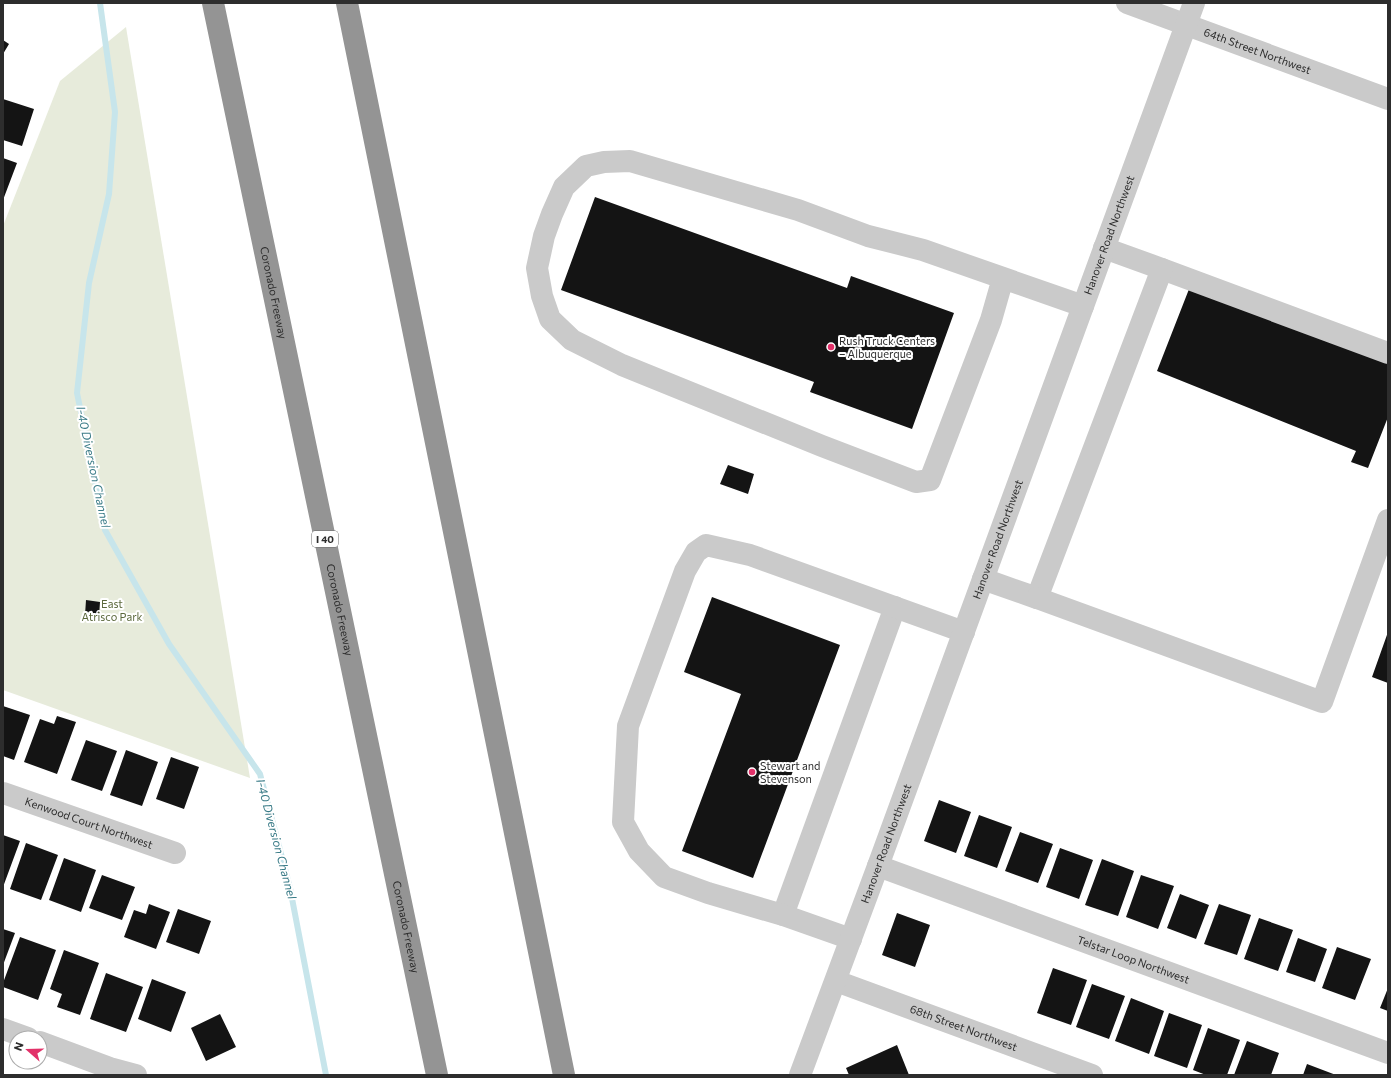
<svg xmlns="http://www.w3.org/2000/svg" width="1391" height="1078" viewBox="0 0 1391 1078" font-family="Commissioner,sans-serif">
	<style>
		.green { fill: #e7ebdb }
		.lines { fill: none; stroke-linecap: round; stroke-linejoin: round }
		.stream { stroke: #c7e5eb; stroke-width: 6 }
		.building { fill: #141414 }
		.minor { stroke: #cacaca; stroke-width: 22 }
		.highway { stroke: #949494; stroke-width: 22 }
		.poi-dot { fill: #e23169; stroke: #fff; stroke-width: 1.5 }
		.labels { text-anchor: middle; stroke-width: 4; stroke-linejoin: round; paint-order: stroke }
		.shield { fill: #fff; stroke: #6c6c6c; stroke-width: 1 }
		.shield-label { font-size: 10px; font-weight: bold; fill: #2d2d2d }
		.street-label { font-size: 11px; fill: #2d2d2d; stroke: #fff }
		.poi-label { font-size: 11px; fill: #2d2d2d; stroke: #fff; text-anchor: start }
		.park-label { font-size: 11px; fill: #5b683c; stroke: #fff }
		.water-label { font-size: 12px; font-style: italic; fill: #3b7c88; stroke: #fff }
	</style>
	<rect width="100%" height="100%" fill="#fff"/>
	<path class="green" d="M 126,27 L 250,778 L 3,690 L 3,226 L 60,81 Z"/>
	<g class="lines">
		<path class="stream" d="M 100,3 L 115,112 L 109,194 L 89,283 L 77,393 L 105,530 L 169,644 L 260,774 L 290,888 L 326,1075"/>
	</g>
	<path class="building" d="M 3,40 L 9,44 L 3,54 Z
		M 3,99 L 34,109 L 22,146 L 3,140 Z
		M 3,158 L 17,163 L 3,200 Z
		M 595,197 L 847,288 L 851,276 L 954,313 L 912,429 L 810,392 L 814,382 L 561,290 Z
		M 1191,284 L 1388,363 L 1388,417 L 1368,468 L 1351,462 L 1356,451 L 1157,371 Z
		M 728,465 L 754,474 L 748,494 L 720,484 Z
		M 712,597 L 840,645 L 753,878 L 682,851 L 741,694 L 684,672 Z
		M 86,600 L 100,602 L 99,616 L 85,615 Z
		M 1388,632 L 1388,683 L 1372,677 Z
		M 3,706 L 30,715 L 14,760 L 3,756 Z
		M 57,716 L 76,722 L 57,774 L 24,762 L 40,719 L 54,724 Z
		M 86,740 L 117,751 L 102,791 L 71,780 Z
		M 126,750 L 158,762 L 142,806 L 110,795 Z
		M 171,757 L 199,767 L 184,809 L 156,799 Z
		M 939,800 L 971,812 L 956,853 L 924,841 Z
		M 979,815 L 1012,827 L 997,868 L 964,856 Z
		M 1020,832 L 1053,844 L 1038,883 L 1005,871 Z
		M 3,835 L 20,841 L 3,887 Z
		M 26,843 L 58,855 L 41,900 L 10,889 Z
		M 1060,848 L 1093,860 L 1079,899 L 1046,887 Z
		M 64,858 L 96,870 L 81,912 L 49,900 Z
		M 1102,859 L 1134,871 L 1118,916 L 1085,905 Z
		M 102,875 L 135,887 L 122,920 L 89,908 Z
		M 1141,875 L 1174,886 L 1158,929 L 1126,917 Z
		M 1180,894 L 1209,905 L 1196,939 L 1167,928 Z
		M 149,904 L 170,912 L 156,949 L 124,937 L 134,910 L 146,914 Z
		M 1219,904 L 1251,915 L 1237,955 L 1204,944 Z
		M 178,909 L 211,921 L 199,954 L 166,942 Z
		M 897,913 L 930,925 L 915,967 L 882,955 Z
		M 1259,918 L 1293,930 L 1278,971 L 1244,959 Z
		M 3,929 L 15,933 L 3,965 Z
		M 20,937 L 56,950 L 38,1000 L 3,987 L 3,983 Z
		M 1298,938 L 1327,949 L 1315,982 L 1286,972 Z
		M 1337,947 L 1371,959 L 1355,1000 L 1322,988 Z
		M 64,950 L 99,963 L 80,1015 L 57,1007 L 62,994 L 50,989 Z
		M 1053,968 L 1087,980 L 1071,1025 L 1037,1013 Z
		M 106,973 L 143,987 L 126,1032 L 90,1019 Z
		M 152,979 L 186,992 L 171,1032 L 138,1019 Z
		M 1092,984 L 1125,996 L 1109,1039 L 1076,1027 Z
		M 1388,988 L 1388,1011 L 1380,1008 Z
		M 1131,998 L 1164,1011 L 1149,1054 L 1115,1041 Z
		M 1169,1013 L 1202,1025 L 1187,1068 L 1154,1056 Z
		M 220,1014 L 236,1047 L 206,1061 L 191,1028 Z
		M 1208,1028 L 1240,1040 L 1227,1075 L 1206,1075 L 1193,1070 Z
		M 1247,1041 L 1279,1053 L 1271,1075 L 1234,1075 Z
		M 897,1045 L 909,1075 L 849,1075 L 846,1068 Z
		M 1307,1064 L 1336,1075 L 1303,1075 Z"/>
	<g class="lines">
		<g class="minor">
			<path id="s1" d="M 1127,3 L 1388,99"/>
			<path d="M 1162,269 L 1388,353"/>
			<path d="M 1003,278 L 991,320 L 930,480 L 916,482 L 822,446 L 622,365 L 572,340 L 550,319 L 542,296 L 537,268 L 544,236 L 552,214 L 564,187 L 586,166 L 604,162 L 630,161 L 798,210 L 868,236 L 923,250 L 1083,306"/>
			<path d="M 983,579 L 1037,598 L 1162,269 L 1104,248"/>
			<path d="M 1037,598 L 1322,702 L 1388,520"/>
			<path id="s2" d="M 3,793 L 175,853"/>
			<path id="s3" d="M 878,866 L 1388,1053"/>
			<path d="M 783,915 L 895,607"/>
			<path d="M 851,939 L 783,915 L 708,893 L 664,877 L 639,851 L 623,822 L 628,726 L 685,571 L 696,552 L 706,545 L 750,555 L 964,632"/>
			<path id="s4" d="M 836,981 L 1092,1075"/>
			<path d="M 3,1029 L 28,1038"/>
			<path d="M 40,1042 L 110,1068 L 136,1075"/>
			<path id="s5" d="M 800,1075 L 878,866 L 1194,3"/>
		</g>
		<g class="highway">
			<path id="s6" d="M 213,3 L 437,1075"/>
			<path d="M 347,3 L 564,1075"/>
		</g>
	</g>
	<g class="poi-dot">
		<circle cx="831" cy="347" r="4"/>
		<circle cx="752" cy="772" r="4"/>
	</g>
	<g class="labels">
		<rect class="shield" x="312" y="531" width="26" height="16" rx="3"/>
		<g class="shield-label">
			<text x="325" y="543">I 40</text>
		</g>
		<g class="street-label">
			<text dy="4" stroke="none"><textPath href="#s1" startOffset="139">64th Street Northwest</textPath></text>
			<text dy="4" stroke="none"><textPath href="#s5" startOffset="895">Hanover Road Northwest</textPath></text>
			<text dy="4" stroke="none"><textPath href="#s6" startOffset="296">Coronado Freeway</textPath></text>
			<text dy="4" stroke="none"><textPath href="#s5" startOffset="571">Hanover Road Northwest</textPath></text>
			<text dy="4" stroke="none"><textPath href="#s6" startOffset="620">Coronado Freeway</textPath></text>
			<text dy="4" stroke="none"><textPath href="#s2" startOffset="91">Kenwood Court Northwest</textPath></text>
			<text dy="4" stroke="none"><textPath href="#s5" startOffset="247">Hanover Road Northwest</textPath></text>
			<text dy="4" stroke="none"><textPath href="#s6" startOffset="944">Coronado Freeway</textPath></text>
			<text dy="4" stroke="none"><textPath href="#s3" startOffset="272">Telstar Loop Northwest</textPath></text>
			<text dy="4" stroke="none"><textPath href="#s4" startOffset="136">68th Street Northwest</textPath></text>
		</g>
		<g class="poi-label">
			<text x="839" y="345">Rush Truck Centers<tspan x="839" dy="13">– Albuquerque</tspan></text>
			<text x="760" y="770">Stewart and<tspan x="760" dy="13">Stevenson</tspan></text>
		</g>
		<g class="park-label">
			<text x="112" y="608">East<tspan x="112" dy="13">Atrisco Park</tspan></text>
		</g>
		<g class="water-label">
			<text transform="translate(93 467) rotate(78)" y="4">I-40 Diversion Channel</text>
			<text transform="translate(276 839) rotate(75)" y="4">I-40 Diversion Channel</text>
		</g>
	</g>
	<rect width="1391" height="1078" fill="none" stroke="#2d2d2d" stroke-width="8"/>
	<g transform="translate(28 1050) rotate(290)"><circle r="19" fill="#ffffff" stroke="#ababab"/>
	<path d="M0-3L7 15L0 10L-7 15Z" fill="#e23169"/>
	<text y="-6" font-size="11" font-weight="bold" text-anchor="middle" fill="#2d2d2d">N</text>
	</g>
</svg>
